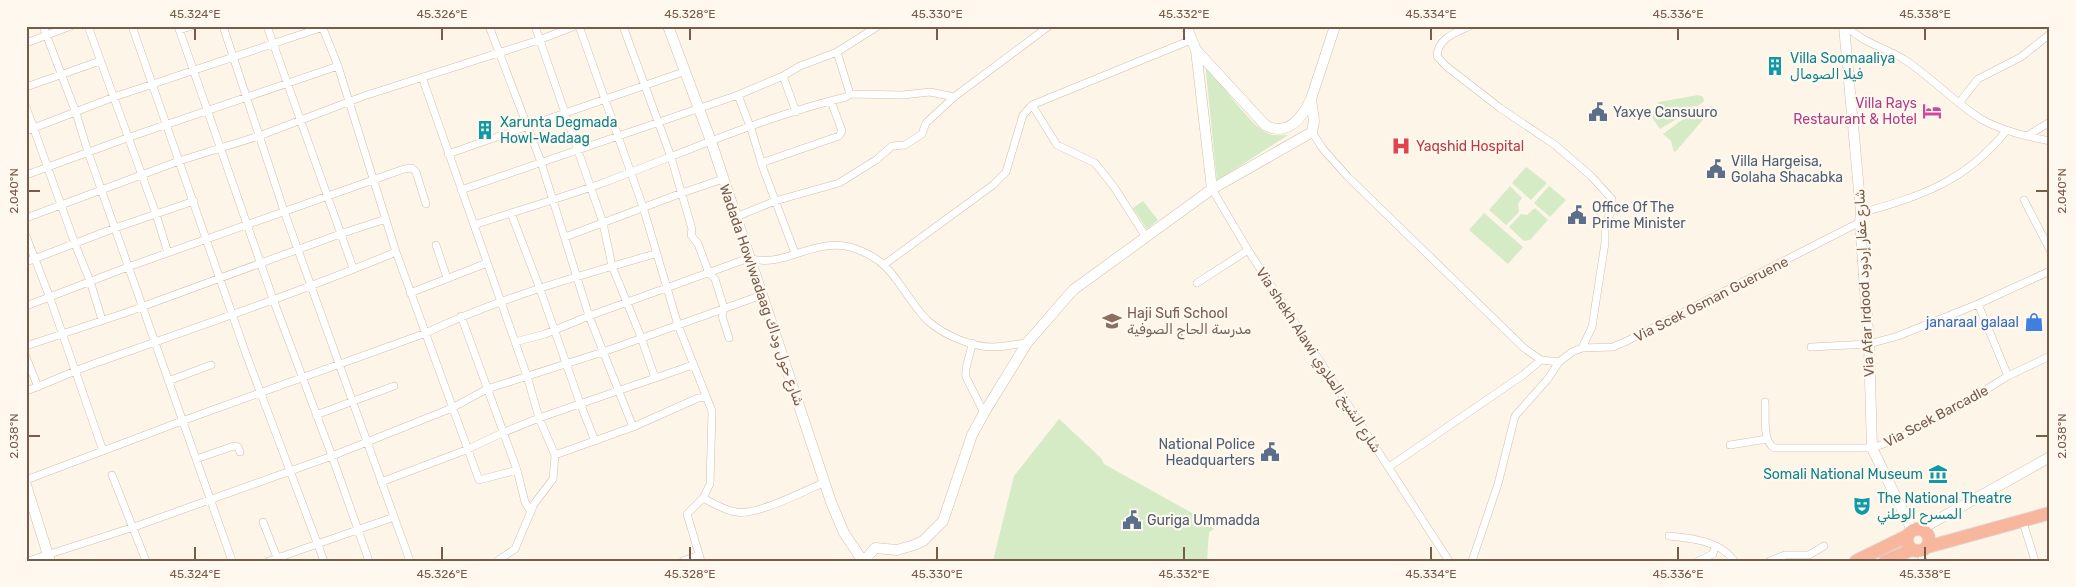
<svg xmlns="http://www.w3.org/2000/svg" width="2076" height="587" viewBox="0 0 2076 587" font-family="Rubik,Cairo,sans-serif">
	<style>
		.green { fill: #d4ebc5 }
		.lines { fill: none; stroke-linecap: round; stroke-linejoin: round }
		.street-casing { stroke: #d1bfaf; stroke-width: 8 }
		.secondary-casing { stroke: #d4bfad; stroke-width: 11 }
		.highway-casing { stroke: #dcd4d0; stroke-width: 14 }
		.street { stroke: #fff; stroke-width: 7 }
		.secondary { stroke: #fff; stroke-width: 10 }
		.highway { stroke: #f8b69d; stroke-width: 12 }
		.ticks { fill: none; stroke: #775b4b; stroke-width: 2 }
		.labels { text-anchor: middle; stroke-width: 4.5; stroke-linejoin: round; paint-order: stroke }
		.culture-label { font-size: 14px; fill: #0d838f; stroke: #fff8ee; text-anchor: start }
		.hotel-label { font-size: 14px; fill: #b23c85; stroke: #fff8ee; text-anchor: end }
		.service-label { font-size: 14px; fill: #4e5e75; stroke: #fff8ee; text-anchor: start }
		.health-label { font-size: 14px; fill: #be3a42; stroke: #fff8ee; text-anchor: start }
		.street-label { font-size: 14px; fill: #775b4b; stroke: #fff8ee }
		.education-label { font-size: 14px; fill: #785e54; stroke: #fff8ee; text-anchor: start }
		.shop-label { font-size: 14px; fill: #366cbe; stroke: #fff8ee; text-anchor: end }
		.neatline { fill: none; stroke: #775b4b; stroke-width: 2 }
		.ticks-label { font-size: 12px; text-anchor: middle; fill: #775b4b }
	</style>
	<rect width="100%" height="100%" fill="#fdf5e7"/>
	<path class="green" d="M 1205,62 C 1216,78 1252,128 1269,134 C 1274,136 1282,135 1288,135 L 1217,181 Z
		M 1698,95 L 1703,97 L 1704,101 L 1698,106 L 1692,106 L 1685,114 L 1660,129 L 1653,119 L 1652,113 L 1659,102 Z
		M 1712,106 L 1713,108 L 1677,150 L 1674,152 L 1671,141 L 1663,134 L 1686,117 Z
		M 1526,167 L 1547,183 L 1531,200 L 1512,183 Z
		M 1510,186 L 1522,198 L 1518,204 L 1519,212 L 1506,225 L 1489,210 Z
		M 1549,186 L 1566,200 L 1550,217 L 1534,203 Z
		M 1143,201 L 1158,220 L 1147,229 L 1133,208 Z
		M 1535,208 L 1548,220 L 1530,240 L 1524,241 L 1509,227 L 1521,214 L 1527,215 Z
		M 1484,213 L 1523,247 L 1508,264 L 1469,230 Z
		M 1059,419 L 1101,458 L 1104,464 L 1192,513 L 1214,529 L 1209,532 L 1207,561 L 993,561 L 1014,476 Z"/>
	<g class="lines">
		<g class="street-casing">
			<path id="street" d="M 43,26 L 76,113 L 88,152 L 232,561
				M 88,26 L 156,214 L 168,253
				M 132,26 L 246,354 L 324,561
				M 178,26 L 273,299 L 332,456 L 369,561
				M 223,26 L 284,211 L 410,561
				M 267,26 L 353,268
				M 322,26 L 338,66 L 396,252
				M 489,26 L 541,162 L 589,316 L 633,427
				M 535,26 L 603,223 L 612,266 L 641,337 L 655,378
				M 579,26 L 643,207 L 678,325 L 712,411 L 710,484 L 703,498 L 687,514 L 701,561
				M 623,26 L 671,157 L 692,229 L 691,235 L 698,244 L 709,273 L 715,279 L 724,308 L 722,316 L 729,338
				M 1470,26 C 1455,33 1438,38 1437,56 L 1446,66 L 1500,108 L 1555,145 L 1591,176 L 1612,199 L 1612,209 L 1605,225 L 1605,243 L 1592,327 L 1582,348
				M 1846,26 C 1864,44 1885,47 1905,60 C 1931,77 1954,102 1981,119 C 2002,131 2026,136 2050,141
				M 179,30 L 192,26
				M 26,43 L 71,26
				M 837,52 L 850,94
				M 783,76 L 796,112
				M 422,77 L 527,376 L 539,418 L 555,455 L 553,479 L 534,504 L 515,549 L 497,561
				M 26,87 L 100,61
				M 738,95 L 751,129 L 764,171 L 795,253
				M 1959,103 L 1978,79 L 2021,57 L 2050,34
				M 1032,105 L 1057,145 L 1095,163 L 1114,187 L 1146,237
				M 26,107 L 75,244 L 90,281 L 102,320
				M 26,131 L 114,97 L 323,27
				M 1312,132 L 1323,149 L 1347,176 L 1524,348 L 1541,360 L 1559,362
				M 2027,136 L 2050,122
				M 448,154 L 686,71
				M 761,163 L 839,136 L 842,131 L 831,101
				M 26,175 L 127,138 L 338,66
				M 1212,189 L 1248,250 L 1449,561
				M 461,190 L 738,95 L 783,76 L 800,66 L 837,52 L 878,26
				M 2024,200 L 2050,250
				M 511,213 L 540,289 L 580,403 L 595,441
				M 1861,213 C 1921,196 1965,182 2006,131
				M 736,217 L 775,201 L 839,183 L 876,160 L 892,146 L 905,145 L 922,134 L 926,123 L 954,97 L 1049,26
				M 26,218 L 179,161 L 259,136 L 364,96 L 539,40 L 575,26
				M 474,225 C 516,211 558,199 600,184 C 681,154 762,117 846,97 L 850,94 L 903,95 L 930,92 L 954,97
				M 26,236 L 50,298 L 103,451
				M 565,237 L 682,193 L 723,179
				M 436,245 L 447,278
				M 26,262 L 115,228 L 194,201
				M 885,264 L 993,185 L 1006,172 L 1023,115 L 1032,105 L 1191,40
				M 1197,283 L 1248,250
				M 410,293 L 487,263
				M 1978,304 L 2008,376
				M 26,306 L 128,267 L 404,169 L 412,168 L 416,172 L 426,204
				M 461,316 L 517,470 L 525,502 L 531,512
				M 515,342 L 545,334 L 589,316 L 749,258 C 784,270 816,234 856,249 C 881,258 889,269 904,290 C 911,300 918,311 927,320 C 943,335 972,347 993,347 C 1004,347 1016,344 1027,343
				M 972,343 C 971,355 964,366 966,377 L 984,413
				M 26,346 L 125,313 L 340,234 L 386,219
				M 1811,347 L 1869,344 L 1898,336 L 1978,304 L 2050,271
				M 26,357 L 38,387
				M 168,381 L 211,365
				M 26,391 C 49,383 71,372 93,364 C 195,328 297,293 396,252 L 479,480 L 517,470
				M 1765,402 C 1766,416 1762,440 1774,448 L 1872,448 L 1895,440 L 1954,409 L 2008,376 L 2050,356
				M 316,415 L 394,386
				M 1730,445 L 1767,439
				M 555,455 L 633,427 L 698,398 L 706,397
				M 196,459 L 234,446 L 238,447 L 240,452
				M 1389,467 L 1523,375 L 1541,360
				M 112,475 L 146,561
				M 26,480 L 182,421 L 426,333 C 499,298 578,276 655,254
				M 381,482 L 466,450 L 502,433 L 539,418 L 693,365
				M 703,498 C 714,504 724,510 736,512 C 756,516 805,491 825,482
				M 263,522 L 278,560
				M 2023,522 L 2035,561
				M 1669,536 C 1691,538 1721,541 1734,561
				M 1921,551 L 1923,561
				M 28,561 L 134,527 L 332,456 L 452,408 L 487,389 L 603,352 L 762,295
				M 269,561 L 394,517
				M 683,561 L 699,555
				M 1472,561 L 1498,484 L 1515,416 L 1547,380 L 1559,362 L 1572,352 L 1582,348 L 1613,347 L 1629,340 L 1860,222
				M 1698,561 L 1713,554 L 1715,546
				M 1770,561 L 1785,555 L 1809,555 L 1824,546"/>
		</g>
		<g class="secondary-casing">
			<path id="secondary" d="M 668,26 L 711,141 L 831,502 L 844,533 L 863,561
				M 1186,26 L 1196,50 L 1212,189
				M 1844,26 L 1861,213 L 1860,222 L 1869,344 L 1872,448 L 1912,530
				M 1196,50 L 1266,126 C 1289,136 1302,118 1311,99
				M 26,485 L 50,561
				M 1921,529 L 2050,457
				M 864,561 L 875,548 L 897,550 L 914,545 L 923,541 L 943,521 L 972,435 L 984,413 L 1027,343 L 1073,290 L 1212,189 L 1312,132 L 1314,121 L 1311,99 L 1335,26"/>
		</g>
		<g class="highway-casing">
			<path id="highway" d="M1907 540a11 11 0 1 1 22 0a11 11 0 1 1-22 0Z
				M 1927,547 L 2050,513
				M 1856,561 L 1907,536
				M 1885,561 L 1911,550"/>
		</g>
		<use href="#street" class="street"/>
		<use href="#secondary" class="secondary"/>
		<use href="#highway" class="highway"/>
	</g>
	<path class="ticks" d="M 195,28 L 195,40M 442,28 L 442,40M 690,28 L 690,40M 937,28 L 937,40M 1184,28 L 1184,40M 1431,28 L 1431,40M 1678,28 L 1678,40M 1925,28 L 1925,40M 28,191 L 40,191M 2036,191 L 2048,191M 28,436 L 40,436M 2036,436 L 2048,436M 195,547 L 195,560M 442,547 L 442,560M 690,547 L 690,560M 937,547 L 937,560M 1184,547 L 1184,560M 1431,547 L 1431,560M 1678,547 L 1678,560M 1925,547 L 1925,560"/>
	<defs>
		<g id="building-bare" transform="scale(1.5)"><path d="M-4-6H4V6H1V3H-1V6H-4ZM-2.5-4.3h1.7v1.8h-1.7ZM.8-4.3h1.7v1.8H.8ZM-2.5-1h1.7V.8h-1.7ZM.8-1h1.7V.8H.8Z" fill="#0f9aa8" stroke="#fff8ee" stroke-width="2.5" paint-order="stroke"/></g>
		<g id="hotel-bare" transform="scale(1.5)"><path d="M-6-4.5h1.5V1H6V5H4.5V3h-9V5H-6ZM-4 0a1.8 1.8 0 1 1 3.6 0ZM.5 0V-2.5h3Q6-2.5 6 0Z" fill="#d1479c" stroke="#fff8ee" stroke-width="2.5" paint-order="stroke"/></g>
		<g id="civic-bare" transform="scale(1.5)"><path d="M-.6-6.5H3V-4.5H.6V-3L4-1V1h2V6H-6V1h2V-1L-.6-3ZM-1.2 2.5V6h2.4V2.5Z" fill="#5c6f8a" stroke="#fff8ee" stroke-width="2.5" paint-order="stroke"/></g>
		<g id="hospital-bare" transform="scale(1.5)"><path d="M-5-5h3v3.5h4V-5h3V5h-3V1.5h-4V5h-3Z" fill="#e0444e" stroke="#fff8ee" stroke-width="2.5" paint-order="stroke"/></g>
		<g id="school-bare" transform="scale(1.5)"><path d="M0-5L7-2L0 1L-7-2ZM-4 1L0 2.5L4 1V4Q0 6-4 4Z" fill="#8d6e63" stroke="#fff8ee" stroke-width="2.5" paint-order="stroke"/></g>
		<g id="shop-bare" transform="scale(1.5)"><path d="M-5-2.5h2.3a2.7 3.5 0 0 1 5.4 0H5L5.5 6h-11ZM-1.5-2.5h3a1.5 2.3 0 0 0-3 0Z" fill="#3f7fe0" stroke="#fff8ee" stroke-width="2.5" paint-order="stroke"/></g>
		<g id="museum-bare" transform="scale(1.5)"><path d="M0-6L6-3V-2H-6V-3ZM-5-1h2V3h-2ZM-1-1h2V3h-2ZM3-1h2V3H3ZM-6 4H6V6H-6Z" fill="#0f9aa8" stroke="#fff8ee" stroke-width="2.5" paint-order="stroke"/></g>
		<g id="theatre-bare" transform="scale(1.5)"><path d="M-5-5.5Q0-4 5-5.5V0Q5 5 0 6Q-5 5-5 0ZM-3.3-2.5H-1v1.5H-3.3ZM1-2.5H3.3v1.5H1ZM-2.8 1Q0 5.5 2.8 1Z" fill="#0f9aa8" stroke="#fff8ee" stroke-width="2.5" paint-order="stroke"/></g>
	</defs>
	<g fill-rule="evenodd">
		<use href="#building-bare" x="1775" y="66"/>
		<use href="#hotel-bare" x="1932" y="111"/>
		<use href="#civic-bare" x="1598" y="112"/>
		<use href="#building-bare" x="485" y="130"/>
		<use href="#hospital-bare" x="1401" y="146"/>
		<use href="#civic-bare" x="1716" y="169"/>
		<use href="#civic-bare" x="1577" y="215"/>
		<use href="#school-bare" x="1112" y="321"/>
		<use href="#shop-bare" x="2034" y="322"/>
		<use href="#civic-bare" x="1270" y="452"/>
		<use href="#museum-bare" x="1938" y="474"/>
		<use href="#theatre-bare" x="1862" y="506"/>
		<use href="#civic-bare" x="1132" y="520"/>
	</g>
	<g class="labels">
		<g class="culture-label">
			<text x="1790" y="63">Villa Soomaaliya<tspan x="1790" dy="16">فيلا الصومال</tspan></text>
			<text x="500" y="127">Xarunta Degmada<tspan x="500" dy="16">Howl-Wadaag</tspan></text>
			<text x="1923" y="479" text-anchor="end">Somali National Museum</text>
			<text x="1877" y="503">The National Theatre<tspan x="1877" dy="16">المسرح الوطني</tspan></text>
		</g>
		<g class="hotel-label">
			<text x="1917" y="108">Villa Rays<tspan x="1917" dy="16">Restaurant &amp; Hotel</tspan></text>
		</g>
		<g class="service-label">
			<text x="1613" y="117">Yaxye Cansuuro</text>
			<text x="1731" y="166">Villa Hargeisa,<tspan x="1731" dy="16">Golaha Shacabka</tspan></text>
			<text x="1592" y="212">Office Of The<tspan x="1592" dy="16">Prime Minister</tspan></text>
			<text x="1255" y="449" text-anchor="end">National Police<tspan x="1255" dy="16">Headquarters</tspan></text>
			<text x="1147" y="525">Guriga Ummadda</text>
		</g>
		<g class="health-label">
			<text x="1416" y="151">Yaqshid Hospital</text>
		</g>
		<g class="street-label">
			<text transform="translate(1864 283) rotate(-93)" y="5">Via Afar Irdood شارع عفار إردود</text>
			<text transform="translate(762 295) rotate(71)" y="5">Wadada Howlwadaag شارع حول وداك</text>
			<text transform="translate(1711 299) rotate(-27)" y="5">Via Scek Osman Gueruene</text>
			<text transform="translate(1319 360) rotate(57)" y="5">Via shekh Alawi شارع الشيخ العلاوي</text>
			<text transform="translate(1936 416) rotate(-28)" y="5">Via Scek Barcadle</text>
		</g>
		<g class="education-label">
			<text x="1127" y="318">Haji Sufi School<tspan x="1127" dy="16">مدرسة الحاج الصوفية</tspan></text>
		</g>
		<g class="shop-label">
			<text x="2019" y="327">janaraal galaal</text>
		</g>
	</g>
	<rect width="2076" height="587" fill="none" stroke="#fff8ee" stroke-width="55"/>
	<rect x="28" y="28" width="2020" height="532" class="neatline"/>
	<g class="ticks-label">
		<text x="195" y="18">45.324°E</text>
		<text x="442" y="18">45.326°E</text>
		<text x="690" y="18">45.328°E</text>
		<text x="937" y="18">45.330°E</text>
		<text x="1184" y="18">45.332°E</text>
		<text x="1431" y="18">45.334°E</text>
		<text x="1678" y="18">45.336°E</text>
		<text x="1925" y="18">45.338°E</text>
		<text transform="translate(14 191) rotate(-90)" y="4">2.040°N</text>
		<text transform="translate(2062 191) rotate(-90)" y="4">2.040°N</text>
		<text transform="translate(14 436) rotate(-90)" y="4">2.038°N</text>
		<text transform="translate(2062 436) rotate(-90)" y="4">2.038°N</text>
		<text x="195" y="578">45.324°E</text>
		<text x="442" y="578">45.326°E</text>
		<text x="690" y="578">45.328°E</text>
		<text x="937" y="578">45.330°E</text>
		<text x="1184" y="578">45.332°E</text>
		<text x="1431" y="578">45.334°E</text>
		<text x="1678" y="578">45.336°E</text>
		<text x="1925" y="578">45.338°E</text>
	</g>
</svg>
